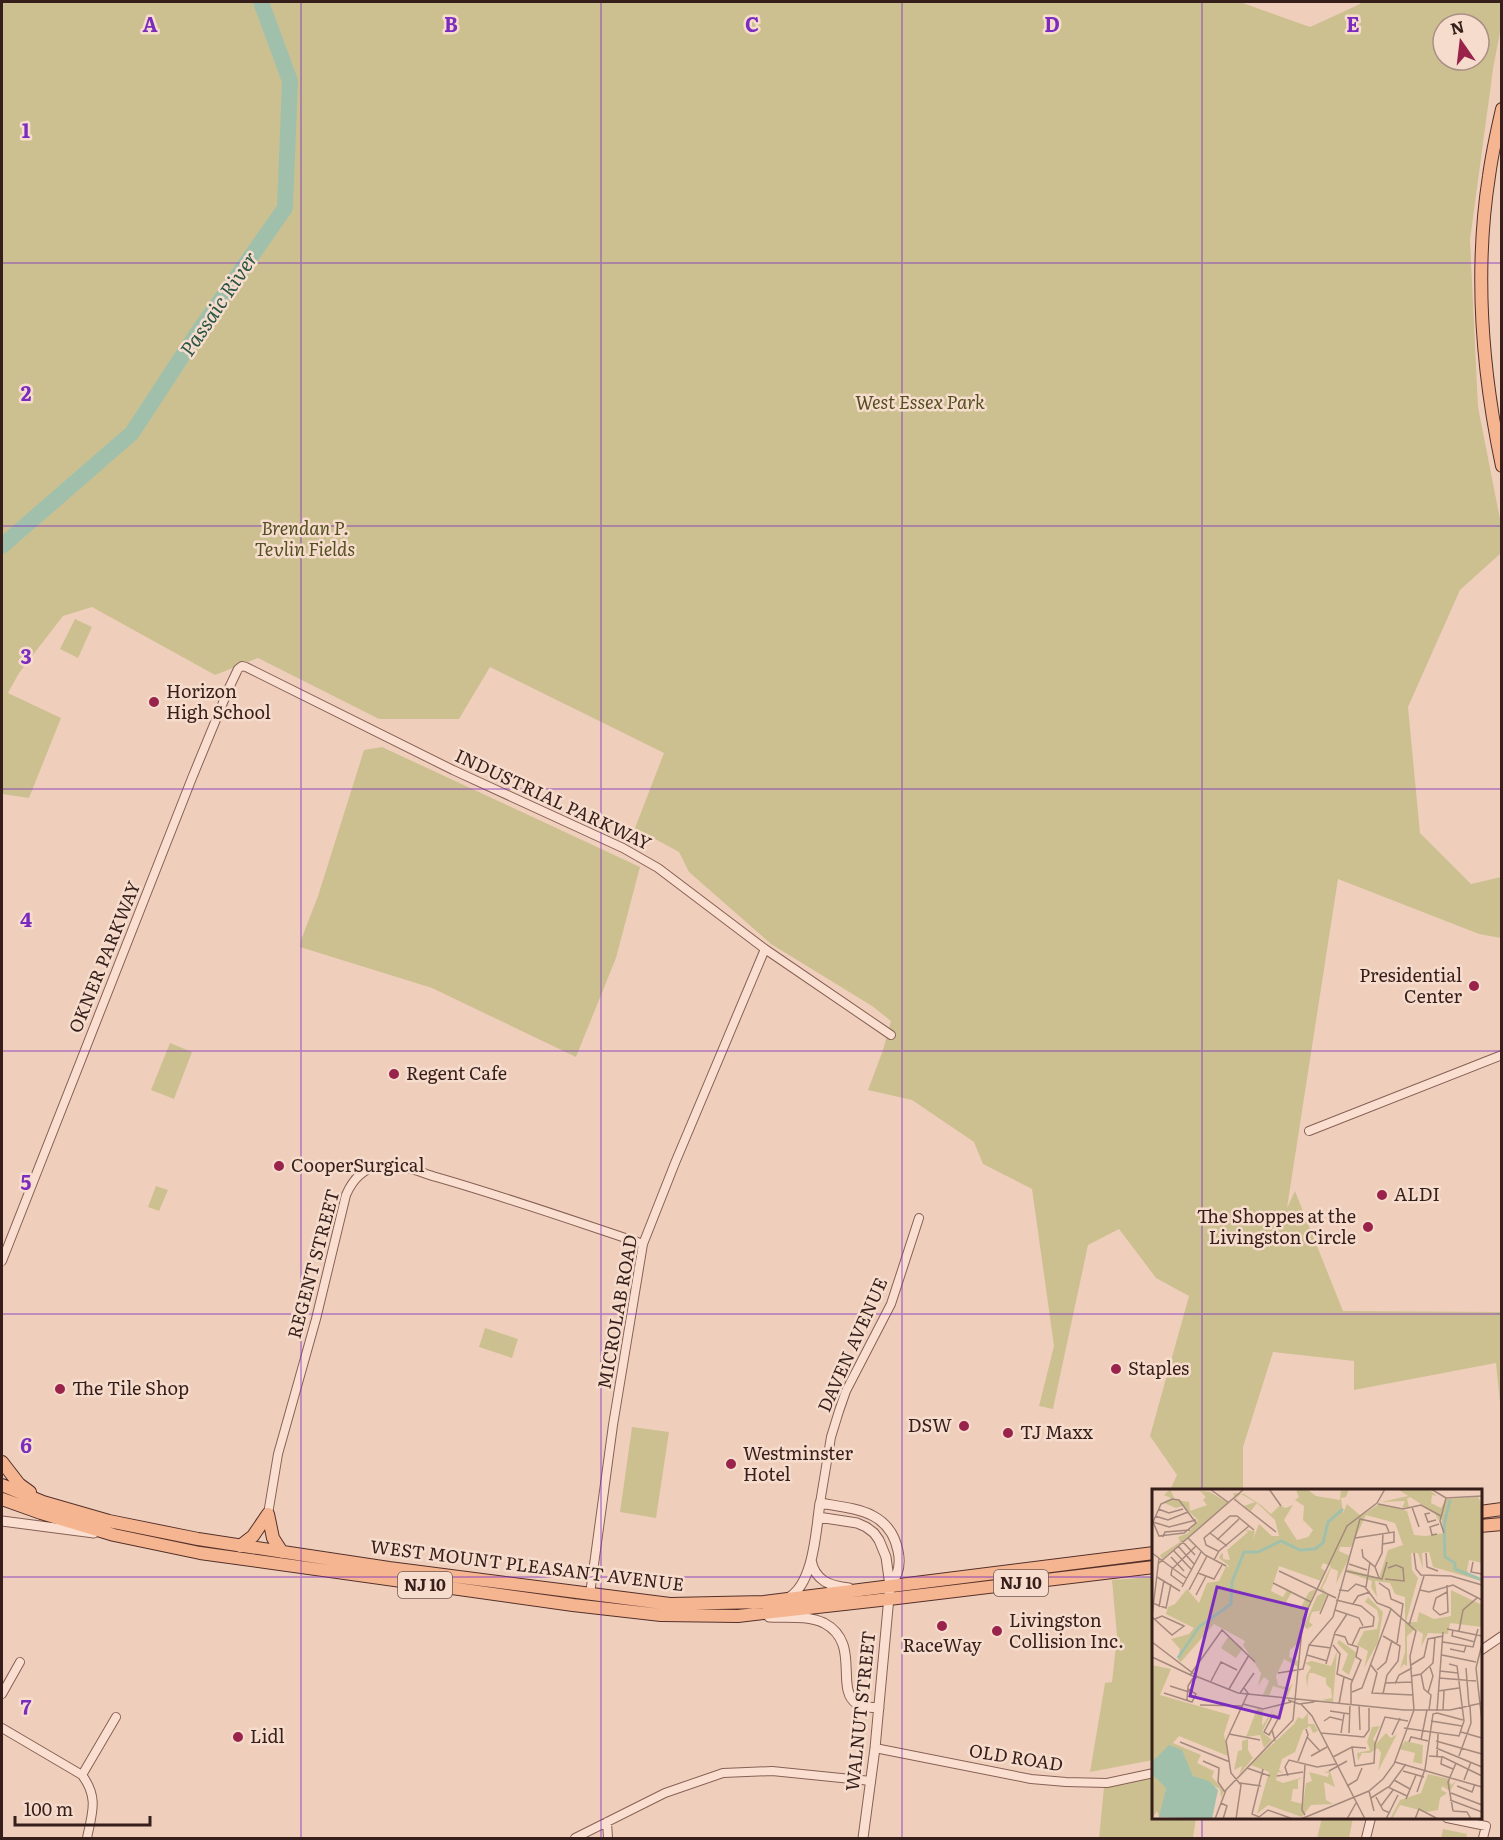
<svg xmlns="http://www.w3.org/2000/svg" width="1503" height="1840" viewBox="0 0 1503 1840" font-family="Literata,serif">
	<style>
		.green { fill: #cdc090; fill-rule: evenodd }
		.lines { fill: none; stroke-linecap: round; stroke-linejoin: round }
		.river { stroke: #a1c0ac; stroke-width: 16 }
		.minor-casing { stroke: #876055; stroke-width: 10 }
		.tertiary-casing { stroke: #876055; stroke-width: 11 }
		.primary-casing { stroke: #54302a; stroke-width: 14 }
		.minor { stroke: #fadfd0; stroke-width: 8 }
		.tertiary { stroke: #fadfd0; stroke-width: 9 }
		.primary { stroke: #f5b591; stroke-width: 12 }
		.grid { fill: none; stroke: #7b2cbf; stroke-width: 1.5; stroke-opacity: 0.55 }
		.poi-dot { fill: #99234b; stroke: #f6dccc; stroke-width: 2 }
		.labels { text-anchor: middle; stroke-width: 5; stroke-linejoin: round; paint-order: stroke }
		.shield { fill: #f6dccc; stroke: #705850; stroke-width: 1.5 }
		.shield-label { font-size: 16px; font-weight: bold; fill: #361f1b }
		.park-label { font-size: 18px; font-style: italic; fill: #534f20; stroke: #f6dccc }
		.poi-label { font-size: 18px; fill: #361f1b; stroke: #f6dccc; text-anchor: start }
		.street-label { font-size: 18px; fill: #361f1b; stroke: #f6dccc }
		.water-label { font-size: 20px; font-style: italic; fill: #295645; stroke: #f6dccc }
		.inset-river { fill: none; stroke: #a1c0ac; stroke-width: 3 }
		.inset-road { fill: none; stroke: #a5897c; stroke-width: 1.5 }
		.view { fill: #7b2cbf; fill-opacity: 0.15; stroke: #7b2cbf; stroke-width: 3 }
		.inset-edge { fill: none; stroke: #361f1b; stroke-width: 3 }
		.grid-label { font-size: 20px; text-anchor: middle; font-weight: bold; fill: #7b2cbf; stroke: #f6dccc; stroke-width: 5; stroke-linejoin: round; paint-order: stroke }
	</style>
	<rect width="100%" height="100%" fill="#efcfbc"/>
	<path class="green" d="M 2,2 L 1240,2 L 1310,27 L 1360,4 L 1361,2 L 1501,2 L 1501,27 L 1493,69 L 1470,240 L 1478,407 L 1501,524 L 1501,553 L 1460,590 L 1408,707 L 1420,833 L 1471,884 L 1501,877 L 1501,938 L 1479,934 L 1338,879 L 1287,1208 L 1295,1191 L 1343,1311 L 1501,1312 L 1501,1413 L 1496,1363 L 1354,1390 L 1354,1361 L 1273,1352 L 1243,1447 L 1243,1490 L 1170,1490 L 1177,1475 L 1150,1436 L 1189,1296 L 1156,1278 L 1119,1229 L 1088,1245 L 1053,1409 L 1039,1406 L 1054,1346 L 1032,1189 L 983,1164 L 974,1142 L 912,1100 L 868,1090 L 883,1050 L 891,1021 L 872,1006 L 771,944 L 689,872 L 679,852 L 635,828 L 664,753 L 490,667 L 459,719 L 379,719 L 258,658 L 215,675 L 92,607 L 63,616 L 19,673 L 8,693 L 61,718 L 29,798 L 2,794 ZM 1443,24 L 1479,24 L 1479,60 L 1443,60 Z
		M 75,619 L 92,627 L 78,658 L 60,649 Z
		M 382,747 L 640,867 L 616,958 L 576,1057 L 432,988 L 300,947 L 301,940 L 318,896 L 364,750 Z
		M 170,1043 L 192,1052 L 174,1099 L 151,1090 Z
		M 156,1186 L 168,1190 L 159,1211 L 148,1207 Z
		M 485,1328 L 518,1339 L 512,1358 L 479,1347 Z
		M 632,1427 L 669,1432 L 656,1518 L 620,1512 Z
		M 1153,1577 L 1153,1760 L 1090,1772 L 1105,1683 L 1112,1682 L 1117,1636 L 1112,1580 Z
		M 1153,1778 L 1154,1818 L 1196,1818 L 1193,1838 L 1099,1838 L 1104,1787 Z
		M 1322,1818 L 1353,1818 L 1349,1838 L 1317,1838 Z
		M 1443,1829 L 1467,1834 L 1466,1838 L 1441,1838 Z"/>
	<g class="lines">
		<path class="river" d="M 2,546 L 132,433 L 196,335 L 285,208 L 290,81 L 261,2"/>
		<g class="minor-casing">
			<path id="minor" d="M 1309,1131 L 1502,1055
				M 2,1261 L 192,778 L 229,688 L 238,669 L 242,666 L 246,667 L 453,770 L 623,848 L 658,868 L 765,949 L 891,1035
				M 820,1503 L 831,1437 L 839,1411 L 846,1391 L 891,1304 L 919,1218
				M 268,1514 L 278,1454 L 316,1319 L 346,1195 C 352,1181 362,1169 378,1166 C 397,1162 419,1172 436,1177 C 506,1197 574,1221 643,1244
				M 590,1594 L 613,1425 L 643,1244 L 675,1163 L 765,949
				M 1480,1651 L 1502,1636
				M 2,1694 L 20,1662
				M 2,1728 L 82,1775 C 99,1798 92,1813 87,1838
				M 875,1748 L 1031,1779 L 1066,1782 L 1107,1783 L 1154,1773
				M 82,1775 L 116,1717
				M 1447,1818 L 1486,1826 L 1483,1838
				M 607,1822 L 608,1838
				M 575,1838 L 665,1793 L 723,1773 L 772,1771 L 871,1781
				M 1366,1838 L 1371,1818"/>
		</g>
		<g class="tertiary-casing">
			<path id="tertiary" d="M 818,1517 L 857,1523 L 866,1527 L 874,1533 L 879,1540 L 886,1557 L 890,1586 L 875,1748 L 863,1838
				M 2,1521 L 94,1533
				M 811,1560 C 815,1581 830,1586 849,1588
				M 788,1598 C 814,1584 816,1530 820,1503 C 854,1509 890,1510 898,1551 C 901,1564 898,1576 890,1586
				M 769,1617 C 786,1618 807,1615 824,1623 C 862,1643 834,1689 857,1704 C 862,1708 873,1707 879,1708"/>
		</g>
		<g class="primary-casing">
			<path id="primary" d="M 1502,109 C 1497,131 1492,153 1489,176 C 1474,272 1482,371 1502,466
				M 2,1462 L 19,1484 L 30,1492
				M 2,1485 L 43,1502 L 109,1521 L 198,1539 L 389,1568 L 670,1604 L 764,1602 L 1154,1553
				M 2,1499 L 41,1513 L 114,1535 L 200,1553 L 573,1605 L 661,1615 L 738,1616 L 889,1599 L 1154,1567
				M 1480,1512 L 1502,1509
				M 268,1514 L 273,1538 L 282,1552
				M 1480,1526 L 1502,1524
				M 240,1546 L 253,1536 L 268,1514"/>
		</g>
		<use href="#minor" class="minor"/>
		<use href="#tertiary" class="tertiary"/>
		<use href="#primary" class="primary"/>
	</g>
	<path class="grid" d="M 301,2 L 301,1838M 601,2 L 601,1838M 902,2 L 902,1838M 1202,2 L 1202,1490M 2,263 L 1502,263M 2,526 L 1502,526M 2,789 L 1502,789M 2,1051 L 1502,1051M 2,1314 L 1502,1314M 2,1577 L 1154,1577M 1480,1577 L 1502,1577M 1202,1818 L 1202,1838"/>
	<g class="poi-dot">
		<circle cx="154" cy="702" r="6"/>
		<circle cx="1474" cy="986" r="6"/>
		<circle cx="394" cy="1074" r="6"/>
		<circle cx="279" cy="1166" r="6"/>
		<circle cx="1382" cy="1195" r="6"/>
		<circle cx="1368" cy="1227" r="6"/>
		<circle cx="1116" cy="1369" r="6"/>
		<circle cx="60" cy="1389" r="6"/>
		<circle cx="964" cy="1426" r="6"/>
		<circle cx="1008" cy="1433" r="6"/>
		<circle cx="731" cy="1464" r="6"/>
		<circle cx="942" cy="1626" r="6"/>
		<circle cx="997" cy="1631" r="6"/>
		<circle cx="238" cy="1737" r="6"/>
	</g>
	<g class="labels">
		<g class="shield">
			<rect x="994" y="1570" width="54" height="26" rx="4.5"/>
			<rect x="398" y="1572" width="54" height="26" rx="4.5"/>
		</g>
		<g class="shield-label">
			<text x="1021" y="1589">NJ 10</text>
			<text x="425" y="1591">NJ 10</text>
		</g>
		<g class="park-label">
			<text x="920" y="409">West Essex Park</text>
			<text x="305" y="535">Brendan P.<tspan x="305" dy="21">Tevlin Fields</tspan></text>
		</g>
		<g class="poi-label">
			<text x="166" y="698">Horizon<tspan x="166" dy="21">High School</tspan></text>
			<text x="1462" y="982" text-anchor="end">Presidential<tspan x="1462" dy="21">Center</tspan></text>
			<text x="406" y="1080">Regent Cafe</text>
			<text x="291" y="1172">CooperSurgical</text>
			<text x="1394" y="1201">ALDI</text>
			<text x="1356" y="1223" text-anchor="end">The Shoppes at the<tspan x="1356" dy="21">Livingston Circle</tspan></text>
			<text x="1128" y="1375">Staples</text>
			<text x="72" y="1395">The Tile Shop</text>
			<text x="952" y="1432" text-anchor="end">DSW</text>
			<text x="1020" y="1439">TJ Maxx</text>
			<text x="743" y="1460">Westminster<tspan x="743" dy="21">Hotel</tspan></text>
			<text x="1009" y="1627">Livingston<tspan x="1009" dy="21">Collision Inc.</tspan></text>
			<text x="942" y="1652" text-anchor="middle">RaceWay</text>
			<text x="250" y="1743">Lidl</text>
		</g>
		<g class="street-label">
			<text transform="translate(553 800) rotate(25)" y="6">INDUSTRIAL PARKWAY</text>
			<text transform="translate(105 957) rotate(-68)" y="6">OKNER PARKWAY</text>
			<text transform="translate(314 1264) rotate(-75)" y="6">REGENT STREET</text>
			<text transform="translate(618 1312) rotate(-80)" y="6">MICROLAB ROAD</text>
			<text transform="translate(853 1345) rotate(-66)" y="6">DAVEN AVENUE</text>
			<text transform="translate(527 1566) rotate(7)" y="6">WEST MOUNT PLEASANT AVENUE</text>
			<text transform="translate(861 1711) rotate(-84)" y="6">WALNUT STREET</text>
			<text transform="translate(1016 1758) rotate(9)" y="6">OLD ROAD</text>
		</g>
		<g class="water-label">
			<text transform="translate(219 304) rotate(-56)" y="7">Passaic River</text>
		</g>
	</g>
	<g transform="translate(1152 1489)">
		<rect width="330" height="330" fill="#efcfbc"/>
		<path d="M 18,0 L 23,11 L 37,13 L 38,22 L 55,16 L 51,11 L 54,8 L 48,2 L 58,3 L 76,14 L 10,70 L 8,66 L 28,53 L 26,48 L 36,44 L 46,31 L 31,17 L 24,19 L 12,14 L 21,10 L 12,6 ZM 155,0 L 164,7 L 188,11 L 189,0 L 197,0 L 194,8 L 189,9 L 191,24 L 195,15 L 209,27 L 227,15 L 255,22 L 262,46 L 273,47 L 293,44 L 289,29 L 286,31 L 283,24 L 258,8 L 255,10 L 257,18 L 250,19 L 253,12 L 229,13 L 256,7 L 246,0 L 278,1 L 285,7 L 280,6 L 279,14 L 289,19 L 294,10 L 326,8 L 330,15 L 330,74 L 317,71 L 315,81 L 316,86 L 329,90 L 330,92 L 281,78 L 277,63 L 270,64 L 271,80 L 266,64 L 259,64 L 260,81 L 266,89 L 254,133 L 265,133 L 267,123 L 282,130 L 299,127 L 299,101 L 330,116 L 330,138 L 298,134 L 296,145 L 276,144 L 269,158 L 271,145 L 263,140 L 255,147 L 255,177 L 252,175 L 248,180 L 253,163 L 253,108 L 243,105 L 238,94 L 223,92 L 225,108 L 219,98 L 220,92 L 194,83 L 196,80 L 227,89 L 236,61 L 251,56 L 243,34 L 214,26 L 199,58 L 188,58 L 187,62 L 198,67 L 184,95 L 186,82 L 179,79 L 174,92 L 170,99 L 176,105 L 168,100 L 179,77 L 171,74 L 169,79 L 173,82 L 169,92 L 127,77 L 119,102 L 131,108 L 135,101 L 140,103 L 134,113 L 143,119 L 149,118 L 157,103 L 164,100 L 149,134 L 147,153 L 138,161 L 137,168 L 146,172 L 146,178 L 132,170 L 124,187 L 126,196 L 137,199 L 141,194 L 135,209 L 134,201 L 121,197 L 117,207 L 111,206 L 117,192 L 112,188 L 106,197 L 109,184 L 91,156 L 93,152 L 62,135 L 29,173 L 26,171 L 28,160 L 19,150 L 37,145 L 42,139 L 14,125 L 16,118 L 23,115 L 35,100 L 47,114 L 55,94 L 67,92 L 74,77 L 78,78 L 67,69 L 68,66 L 71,64 L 71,70 L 78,71 L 75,61 L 96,43 L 93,41 L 103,42 L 101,50 L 107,35 L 120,47 L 127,47 L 123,31 L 105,14 L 99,22 L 92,17 L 103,13 L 89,5 L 84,9 L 89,14 L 83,9 L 81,4 L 92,5 L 109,16 L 119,25 L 128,16 L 133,19 L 141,16 L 132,31 L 145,51 L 156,48 L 161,41 L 151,31 L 152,17 L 143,11 L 147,8 L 144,1 ZM 171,104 L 175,106 L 168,122 L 160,123 L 157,133 L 161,136 L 155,140 L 152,137 L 165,107 ZM 216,108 L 231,123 L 226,153 L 212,179 L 216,162 L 205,156 L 212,142 L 225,140 L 227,130 L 225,121 L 213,113 ZM 76,148 L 91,159 L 84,169 L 69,159 ZM 187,151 L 205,164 L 197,186 L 190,181 L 196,165 L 185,154 ZM 185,162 L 181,213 L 169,211 L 180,209 L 179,200 L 174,195 L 174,189 L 161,184 L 157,184 L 155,199 L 154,187 L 159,178 L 153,174 L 160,172 L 179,177 ZM 0,176 L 19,180 L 8,206 L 78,226 L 72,245 L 76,267 L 27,247 L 21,254 L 49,266 L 45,274 L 62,282 L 60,288 L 72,302 L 69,309 L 68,300 L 41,287 L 37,279 L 0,273 ZM 105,220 L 111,221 L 110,237 L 121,221 L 110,243 L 120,251 L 112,259 L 108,246 L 94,248 ZM 156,224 L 156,235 L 162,235 L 166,242 L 161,244 L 158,237 L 151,241 L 143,263 L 130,270 L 127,281 L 131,284 L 126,283 L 124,291 L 131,294 L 152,288 L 146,291 L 146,300 L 141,300 L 139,312 L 151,315 L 154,294 L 160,292 L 157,283 L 176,288 L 177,284 L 172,283 L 178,282 L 183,298 L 172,293 L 174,311 L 181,315 L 159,316 L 150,328 L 116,316 L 105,325 L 117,283 L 99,276 L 87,290 L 96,278 L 142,235 L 146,228 L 151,230 ZM 228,237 L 221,250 L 224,255 L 234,244 L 239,249 L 245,245 L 226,282 L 229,264 L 226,259 L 218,264 L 210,264 L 206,272 L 205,264 L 218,261 L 215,253 L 220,238 ZM 96,250 L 96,261 L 101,269 L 87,286 L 90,277 L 82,281 L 86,262 L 90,261 L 90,252 ZM 253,252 L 271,256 L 270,275 L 261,273 L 263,264 L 247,260 ZM 0,285 L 12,292 L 14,299 L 8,330 L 5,322 L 0,330 ZM 276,285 L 297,290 L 299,296 L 304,292 L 298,302 L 290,297 L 289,301 L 295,304 L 288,309 L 286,321 L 275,323 L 248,316 L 240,330 L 238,330 L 248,311 L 269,304 Z" fill="#cdc090"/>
		<path d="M 17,256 L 30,261 L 41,287 L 57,292 L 66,301 L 60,330 L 7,328 L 14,299 L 0,285 L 0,273 Z" fill="#a1c0ac"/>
		<path class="inset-river" d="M 298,11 L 292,36 L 293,68 L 303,74 L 303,80 L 330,91M 26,169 L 47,138 L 79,115 L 80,93 L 92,63 L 106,63 L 129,52 L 148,61 L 163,60 L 171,54 L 176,33 L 191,20"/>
		<path class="inset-road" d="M 58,0 L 77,14M 117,0 L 129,17M 279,0 L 294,9 L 330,7M 20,10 L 27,11 L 44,34 L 32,44 L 7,47 L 1,33 L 9,15 ZM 82,10 L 124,43M 226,15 L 251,20 L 269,16 L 289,27M 260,18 L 267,38M 6,20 L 17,24 L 31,20M 278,24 L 273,25 L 276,33 L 284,31M 3,27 L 16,31 L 36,23M 1,33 L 17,38 L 44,31M 58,44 L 75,57M 292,44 L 288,32 L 294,9M 285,45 L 280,46 L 278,38 L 287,35M 11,48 L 13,43 L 38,41M 36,49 L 53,66 L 74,77M 203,49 L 242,43 L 242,53 L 231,55M 65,51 L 87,30M 30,52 L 43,66M 26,57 L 42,75M 210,60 L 211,68 L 223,78 L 227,89M 21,61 L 39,80M 66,62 L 54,56 L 52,49 L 78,27 L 85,27 L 102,41M 0,64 L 34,89M 262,64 L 264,80 L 269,86 L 299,87 L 330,96M 274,64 L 275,78 L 286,82M 19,68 L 32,82M 62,71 L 67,62 L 97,37M 321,73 L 319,83 L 330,85M 7,74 L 92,0M 197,75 L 215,81M 223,78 L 230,64 L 231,44M 127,82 L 184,109M 194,82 L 230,90 L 235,73M 46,84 L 62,90 L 70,76M 5,88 L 28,102M 233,90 L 252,92 L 251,79 L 244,76 L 236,79M 121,94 L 159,113M 227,94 L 237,101 L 239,110 L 251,115 L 245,154M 31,95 L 19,86 L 20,80 L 44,57M 30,98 L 49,63M 214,98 L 218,73M 37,101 L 55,67M 268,101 L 277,103 L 301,96 L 330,111M 44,106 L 54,87M 184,111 L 209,117 L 222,128 L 221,137 L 208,139 L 200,156M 0,114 L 14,119 L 19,95M 201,115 L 206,107 L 218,103M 7,118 L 12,91M 281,120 L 288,126 L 296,123 L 295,96M 281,120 L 284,109 L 295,103M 183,121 L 207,129 L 211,137M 168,125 L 176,106M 0,127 L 7,69M 0,128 L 20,146 L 32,137 L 10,127 L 3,130M 257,136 L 272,87M 295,140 L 330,147M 301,141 L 300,147 L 323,153M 307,142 L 311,121 L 325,109M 182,145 L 193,148 L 196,155 L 206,158 L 204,168 L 209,171 L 199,195 L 199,216M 231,147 L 248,157 L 246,172 L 235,186 L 231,205M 0,153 L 46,188 L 86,204 L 252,221 L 298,221 L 330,214M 291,153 L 321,158 L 326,140M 330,155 L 324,179 L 330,233M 157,156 L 179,159M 181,156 L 188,165 L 185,185 L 200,191M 298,160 L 312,163 L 314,157M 155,166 L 175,172M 290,166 L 324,173M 0,168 L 45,189M 174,175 L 183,143 L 195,125M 219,176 L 225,184 L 220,204 L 261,206M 259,176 L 272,168 L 276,150 L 291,147M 314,179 L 317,217M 225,181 L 234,173 L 240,151M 288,182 L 306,184M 126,184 L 151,180 L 157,156 L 181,128 L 208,30 L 234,36 L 237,43M 269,185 L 272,200 L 279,206 L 277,221M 38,186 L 70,141 L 103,173M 260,187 L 269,185 L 281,174 L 283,148M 287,189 L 324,192M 59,192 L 69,173 L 85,181M 233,194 L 260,193M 243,195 L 247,186 L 260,179M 18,197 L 37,203M 77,200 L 97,166M 286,202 L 307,199M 200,203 L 210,199 L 239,120M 12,204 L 40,213 L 44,205 L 36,200M 88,204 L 102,184M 276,204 L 281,187 L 278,178M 35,211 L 36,197 L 41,189M 136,211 L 147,215 L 162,213M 91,215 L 111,220 L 139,213M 149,215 L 160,227 L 213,330M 187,215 L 192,188M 48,216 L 91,217M 207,216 L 208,241M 291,221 L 292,202M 178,222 L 198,225M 285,222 L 291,143M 285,224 L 311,231M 172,232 L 178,228 L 190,231M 279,232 L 310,237M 252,239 L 307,247 L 312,232 L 305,177 L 297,175M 120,241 L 117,246 L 112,243 L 121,226 L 127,228 L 120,241 L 123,252M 309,243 L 330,249M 169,244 L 212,248 L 217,241 L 217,217M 189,244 L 192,225M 197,244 L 198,215M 77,245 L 108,251M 240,246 L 248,229M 155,248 L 168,262M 269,251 L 275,221M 284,252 L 330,265M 28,253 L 78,273M 257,253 L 259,248 L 276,252M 200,258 L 203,277 L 222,274 L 223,255 L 233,228 L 256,232M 284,259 L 330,278M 159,267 L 175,258M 277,267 L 291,268 L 330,287M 285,267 L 286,245M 290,267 L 289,275 L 301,280M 307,267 L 319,234 L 318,217M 181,268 L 200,258 L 214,259M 51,272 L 67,279 L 66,293 L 73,303M 146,272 L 156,246 L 154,240M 243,273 L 330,298M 153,276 L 150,321 L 153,326M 95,279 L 118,287M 111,280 L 100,325 L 107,328 L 116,321 L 141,330M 177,282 L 195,272M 251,282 L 272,288M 125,287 L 151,283M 136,287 L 133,278 L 137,271 L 165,278 L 184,275M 242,291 L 258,300M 312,291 L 319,273M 88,294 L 109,297M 195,297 L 205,291 L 210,279M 305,297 L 320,303 L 323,295M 237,298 L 254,275M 217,302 L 222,322M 265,303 L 273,280 L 281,225 L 285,224M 299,304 L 330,316M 224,308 L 231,321 L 238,324M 219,309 L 236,298 L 255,307M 254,310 L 264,286M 298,311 L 330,323M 69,314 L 75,317 L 71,330M 229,317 L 241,301M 301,322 L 296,293 L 304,274M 301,322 L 315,323 L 319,330M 63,330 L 74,301 L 141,231 L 151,130 L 195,37 L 225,14 L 233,0M 84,330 L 89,296 L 79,284 L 74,252 L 96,204 L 92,199M 149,330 L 217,302 L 231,290 L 242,275 L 262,221 L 258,167 L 264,142 L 238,119 L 225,114 L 213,98 L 204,95 L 196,102 L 187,101M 195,330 L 204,314M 234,330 L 246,306M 263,330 L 267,320 L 286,330"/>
		<path class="view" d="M 65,98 L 155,120 L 127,229 L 38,207 Z"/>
		<rect width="330" height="330" class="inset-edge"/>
	</g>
	<g class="grid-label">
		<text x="150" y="32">A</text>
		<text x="451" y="32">B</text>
		<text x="752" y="32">C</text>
		<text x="1052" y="32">D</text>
		<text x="1353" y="32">E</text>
		<text x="26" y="138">1</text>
		<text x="26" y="401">2</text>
		<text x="26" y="664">3</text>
		<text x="26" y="927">4</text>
		<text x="26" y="1190">5</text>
		<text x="26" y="1453">6</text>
		<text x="26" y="1715">7</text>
	</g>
	<rect width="1503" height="1840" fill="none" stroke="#361f1b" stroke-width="6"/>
	<g transform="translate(1461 42) rotate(346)"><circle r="28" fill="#f6dccc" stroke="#a99085" stroke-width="1.5"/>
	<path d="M0-4.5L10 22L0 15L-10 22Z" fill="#99234b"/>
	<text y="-9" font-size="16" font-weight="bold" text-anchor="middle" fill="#361f1b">N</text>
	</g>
	<path d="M15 1816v9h135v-9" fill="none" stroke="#361f1b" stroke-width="3"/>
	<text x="24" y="1816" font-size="18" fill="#361f1b" stroke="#f6dccc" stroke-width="4.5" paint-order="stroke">100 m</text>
</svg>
